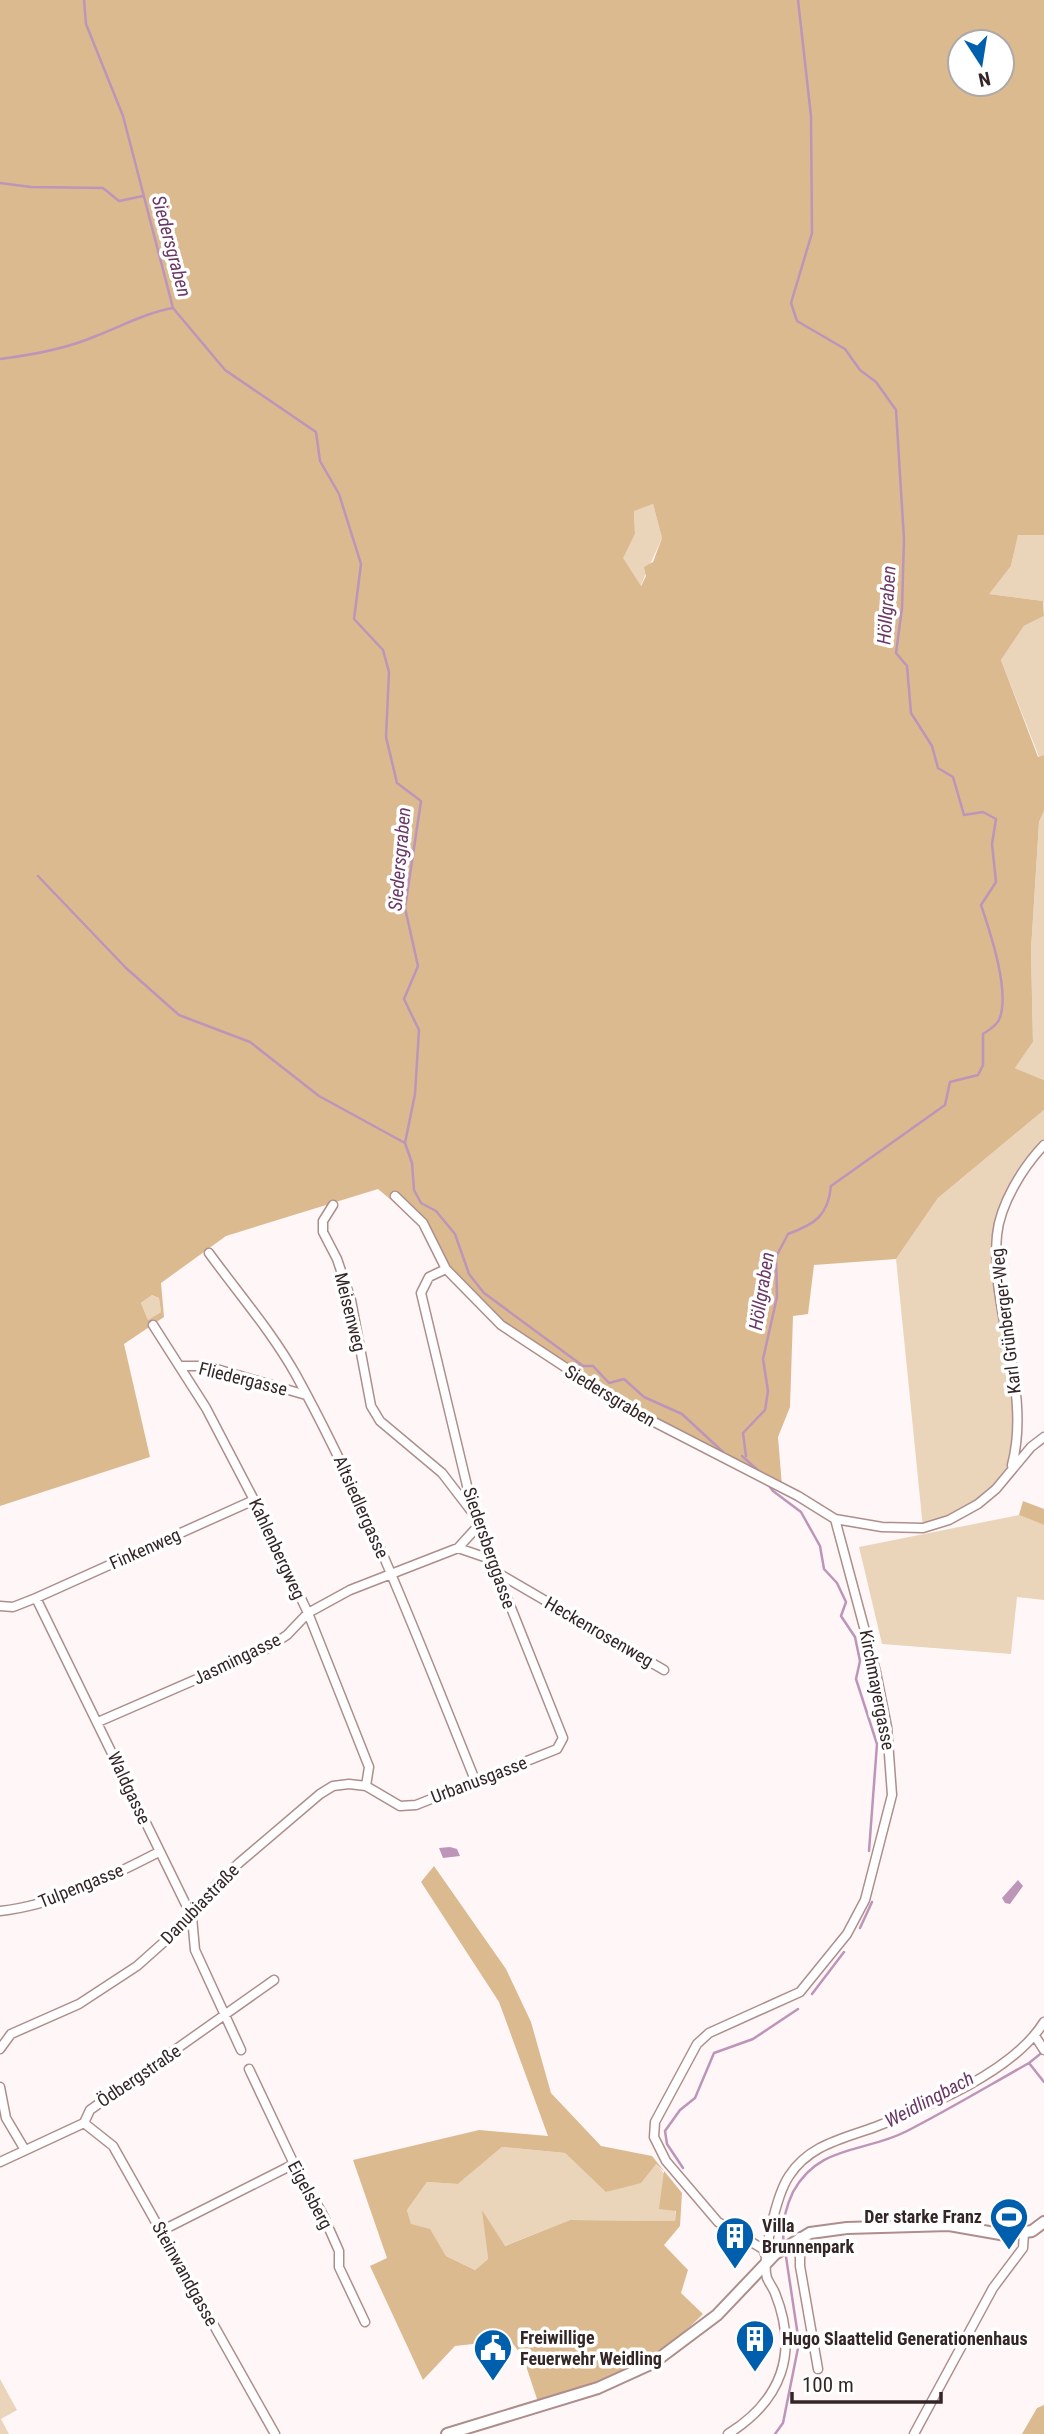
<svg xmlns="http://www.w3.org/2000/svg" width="1044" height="2434" viewBox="0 0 1044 2434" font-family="'Roboto Condensed',sans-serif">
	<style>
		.green { fill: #ead5bb }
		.forest { fill: #dbba90; fill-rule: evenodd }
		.water { fill: #bd95b9 }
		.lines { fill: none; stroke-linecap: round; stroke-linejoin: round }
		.stream { stroke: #bd95b9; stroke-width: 2.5 }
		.street-casing { stroke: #ae8e8c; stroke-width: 11 }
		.secondary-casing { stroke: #ae8e8c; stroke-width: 14 }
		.street { stroke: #fff; stroke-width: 8 }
		.secondary { stroke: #fff; stroke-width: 10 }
		.labels { text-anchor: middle; stroke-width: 7; stroke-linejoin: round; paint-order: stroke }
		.street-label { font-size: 18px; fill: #342626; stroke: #fff }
		.poi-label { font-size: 18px; font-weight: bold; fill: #342626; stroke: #fff; text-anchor: start }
		.water-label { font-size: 19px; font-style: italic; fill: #6a3767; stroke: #fff }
	</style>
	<rect width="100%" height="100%" fill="#fff7f7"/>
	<path class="green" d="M 653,504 L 662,538 L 640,587 L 622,558 L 635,534 L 634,510 Z
		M 1018,534 L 1044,535 L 1044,605 L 1043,601 L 988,594 L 1011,566 Z
		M 1044,616 L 1044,755 L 1039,757 L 1001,660 L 1024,626 Z
		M 1044,811 L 1044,1080 L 1015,1068 L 1033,1042 L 1031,950 L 1039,822 Z
		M 1044,1110 L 1044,1149 L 1018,1181 L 1000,1218 L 998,1264 L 1015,1382 L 1017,1448 L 996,1489 L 978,1504 L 923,1528 L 896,1259 L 938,1198 Z
		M 152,1295 L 159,1298 L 161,1312 L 148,1320 L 141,1303 Z
		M 1019,1515 L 1044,1525 L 1044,1600 L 1017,1597 L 1011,1654 L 882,1644 L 859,1547 Z
		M 502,2147 L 565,2153 L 607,2192 L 656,2164 C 669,2175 678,2204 675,2221 L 570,2220 L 504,2246 L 483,2212 L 488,2259 L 475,2270 L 446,2256 L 430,2230 L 411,2225 L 407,2210 L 427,2182 L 458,2184 Z
		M 0,2379 L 17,2410 L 1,2419 L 9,2434 L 0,2434 Z"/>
	<path class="forest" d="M 0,0 L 1044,0 L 1044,535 L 1018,535 L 1011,566 L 989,594 L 1043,601 L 1044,616 L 1024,626 L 1001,660 L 1038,757 L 1044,755 L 1044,811 L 1039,822 L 1031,950 L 1033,1042 L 1015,1068 L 1044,1080 L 1044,1110 L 938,1198 L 896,1259 L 814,1265 L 808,1314 L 793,1316 L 790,1407 L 778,1437 L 782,1486 L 653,1422 L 504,1325 L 450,1268 L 421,1225 L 378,1189 L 226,1236 L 161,1283 L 164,1317 L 124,1344 L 150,1457 L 0,1506 ZM 960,42 L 1002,42 L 1002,84 L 960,84 ZM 653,504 L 662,538 L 653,562 L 644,567 L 646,576 L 641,586 L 623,558 L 635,534 L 634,511 ZM 152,1295 L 159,1298 L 161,1312 L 148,1320 L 141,1303 Z
		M 1023,1501 L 1044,1509 L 1044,1525 L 1019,1515 Z
		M 434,1866 L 506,1969 L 531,2022 L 551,2093 L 601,2146 L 652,2156 L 682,2193 L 680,2226 L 664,2245 L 688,2270 L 681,2293 L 703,2314 C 649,2368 609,2381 538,2402 L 523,2357 L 510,2340 L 455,2346 L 423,2380 L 370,2266 L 387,2258 L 353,2160 L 479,2130 L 548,2136 L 499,2002 L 421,1882 ZM 502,2147 L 565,2153 L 606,2192 L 641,2183 L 656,2164 L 664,2171 L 659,2209 L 676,2211 L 675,2221 L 570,2220 L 505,2246 L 482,2210 L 488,2259 L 475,2270 L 446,2256 L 430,2229 L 411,2224 L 407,2210 L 427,2182 L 458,2184 Z
		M 1044,2405 L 1044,2434 L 1022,2434 L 1037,2408 Z"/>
	<path class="water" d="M 450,1847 L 457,1849 L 460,1856 L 443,1858 L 439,1848 Z
		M 1018,1880 L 1023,1886 L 1010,1904 L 1005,1903 L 1002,1898 Z"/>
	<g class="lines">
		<path class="stream" d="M 84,0 L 86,24 L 123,116 L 173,308 L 225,370 L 316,432 L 320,461 L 339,494 L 361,564 L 354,619 L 383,650 L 389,672 L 386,737 L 397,783 L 421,801 L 405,908 L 418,966 L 404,999 L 419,1030 L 415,1094 L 405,1143 L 412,1163 L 414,1190 L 421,1203 L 436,1211 L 455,1234 L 469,1274 L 484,1293 L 583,1366 L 593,1366 L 609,1383 L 624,1379 L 644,1397 L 682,1414 L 723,1452
			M 0,183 L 31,187 L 103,188 L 119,201 L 143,196
			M 0,359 C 32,355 66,349 96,336 C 122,326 145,313 173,308
			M 38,876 L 126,968 L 179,1015 L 250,1042 L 319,1096 L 405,1143
			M 742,1456 L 762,1474
			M 746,1456 L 743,1433 L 765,1410 L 768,1391 L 763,1359 L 777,1297 L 776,1257 L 788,1234 C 815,1224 828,1216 831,1186 L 945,1105 L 950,1082 L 978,1075 L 983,1065 L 983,1034 C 989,1030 996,1026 999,1020 C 1011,993 990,932 981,905 L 996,882 L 992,844 L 996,819 L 983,812 L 964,815 L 953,777 L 938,768 L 932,746 L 911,713 L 907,666 L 896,653 L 902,608 L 904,539 L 896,410 L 876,382 L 860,370 L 845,349 L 797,321 L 791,303 L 812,233 L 811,116 L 798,0
			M 767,1483 L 773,1491 L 801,1512 L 820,1546 L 824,1569 L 837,1583 L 846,1602 L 841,1616 L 855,1637 L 860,1661 L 856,1679 L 877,1744 L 869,1851
			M 860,1928 L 872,1902
			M 812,1994 L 844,1952
			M 1029,2063 L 1044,2082
			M 683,2168 L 667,2144 L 665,2131 L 680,2110 L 695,2098 L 714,2053 L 753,2039 L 798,2009
			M 784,2244 C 781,2225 785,2209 793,2192 C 819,2144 865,2153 907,2131 C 948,2110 988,2086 1029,2063 L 1044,2051
			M 775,2434 L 783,2423 L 799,2343 L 785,2250"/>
		<g class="street-casing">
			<path id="street" d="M 395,1196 L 423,1223 L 446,1269 L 501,1325 L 627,1408 L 798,1496 L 835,1519 L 882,1527 L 923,1528 L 949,1520 L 978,1504 L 996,1489 L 1031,1447 L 1044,1437
				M 333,1205 L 323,1221 L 323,1232 L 337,1259 L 351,1300 L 371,1406 L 380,1421 L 442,1473 L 472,1512
				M 209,1253 C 238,1293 272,1332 296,1375 C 367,1504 420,1644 475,1780
				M 153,1325 L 206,1408 L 254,1500 L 308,1613 L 369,1767 L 366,1786
				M 180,1366 L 206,1366 L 306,1395
				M 1012,1465 C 1032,1390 990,1311 997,1235 C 1000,1204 1023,1167 1044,1145
				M 458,1548 L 493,1560
				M 498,1573 L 664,1670
				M 36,1598 L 254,1500
				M 0,1606 L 13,1607 L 36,1598 L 192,1917 L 195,1950 L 241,2050
				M 98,1722 L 266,1649 L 287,1635 L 308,1613 L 350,1590 L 458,1548 L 478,1526
				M 0,1911 C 56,1905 110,1877 159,1852
				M 1035,2036 L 1044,2050
				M 0,2049 L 11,2034 L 79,2004 L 137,1966 L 192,1917 L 211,1890 L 239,1863 L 320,1794 L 333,1786 L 349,1784 L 366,1786 L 400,1806 L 416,1805 L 557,1749 L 563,1738 L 474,1515 L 421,1293 L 429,1277 L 446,1269
				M 249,2069 L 294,2164 L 323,2215 L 339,2251 L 339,2267 L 365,2322
				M 0,2087 L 6,2118 L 25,2150
				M 84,2123 L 113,2146 L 275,2434
				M 0,2162 L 84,2123 L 90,2110 L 274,1980
				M 161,2231 L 294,2164
				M 800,2237 L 800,2266 L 818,2369
				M 768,2262 L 763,2249 L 718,2222 L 666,2161 L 654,2137 L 655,2122 L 697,2044 L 709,2033 L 800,1992 L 847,1934 L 865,1900 L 892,1795 L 887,1727 L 876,1672 L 835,1519
				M 728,2434 C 782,2400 799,2353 775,2293 C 773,2288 769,2283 767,2278 C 761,2258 777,2194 789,2176 C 809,2145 842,2139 875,2127 C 929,2106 1013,2072 1044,2022
				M 914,2434 L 993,2288 L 1023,2248 L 1024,2233"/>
		</g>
		<g class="secondary-casing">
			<path id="secondary" d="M 447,2434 L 598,2388 L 653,2363 L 717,2315 L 775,2254 L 810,2233 L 847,2228 L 949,2225 L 1006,2235 L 1032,2231 L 1044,2222"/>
		</g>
		<use href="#street" class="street"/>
		<use href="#secondary" class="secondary"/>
	</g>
	<defs>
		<g id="stadium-pin" transform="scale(2.0125)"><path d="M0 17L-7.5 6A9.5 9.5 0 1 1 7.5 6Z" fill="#005fac" stroke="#fff"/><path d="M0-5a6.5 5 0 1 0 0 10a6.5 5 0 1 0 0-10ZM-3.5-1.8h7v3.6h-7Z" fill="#fff"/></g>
		<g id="building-pin" transform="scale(2.0125)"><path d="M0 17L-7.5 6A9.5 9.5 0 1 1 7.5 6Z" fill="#005fac" stroke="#fff"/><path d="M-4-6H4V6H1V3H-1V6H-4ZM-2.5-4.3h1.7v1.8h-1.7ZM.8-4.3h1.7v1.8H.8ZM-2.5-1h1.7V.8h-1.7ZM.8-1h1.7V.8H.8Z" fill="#fff"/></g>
		<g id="civic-pin" transform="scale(2.0125)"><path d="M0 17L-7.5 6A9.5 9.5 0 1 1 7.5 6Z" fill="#005fac" stroke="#fff"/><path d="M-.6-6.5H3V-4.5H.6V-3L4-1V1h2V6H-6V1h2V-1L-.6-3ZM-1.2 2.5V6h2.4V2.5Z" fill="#fff"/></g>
	</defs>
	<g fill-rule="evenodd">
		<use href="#stadium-pin" x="1009" y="2217"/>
		<use href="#building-pin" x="735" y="2236"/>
		<use href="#building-pin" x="755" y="2339"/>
		<use href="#civic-pin" x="493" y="2348"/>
	</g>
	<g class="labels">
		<g class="street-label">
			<text transform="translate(350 1312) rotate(76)" y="6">Meisenweg</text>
			<text transform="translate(1006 1321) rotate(-97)" y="6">Karl Grünberger-Weg</text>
			<text transform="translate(243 1379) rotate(14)" y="6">Fliedergasse</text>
			<text transform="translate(610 1396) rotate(31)" y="6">Siedersgraben</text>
			<text transform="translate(361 1507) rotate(66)" y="6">Altsiedlergasse</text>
			<text transform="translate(489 1548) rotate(71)" y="6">Siedersberggasse</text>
			<text transform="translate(145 1549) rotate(-24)" y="6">Finkenweg</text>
			<text transform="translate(277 1549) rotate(65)" y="6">Kahlenbergweg</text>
			<text transform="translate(599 1632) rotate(30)" y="6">Heckenrosenweg</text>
			<text transform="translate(237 1659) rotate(-26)" y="6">Jasmingasse</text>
			<text transform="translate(877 1690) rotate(79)" y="6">Kirchmayergasse</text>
			<text transform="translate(479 1780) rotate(-21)" y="6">Urbanusgasse</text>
			<text transform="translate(129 1788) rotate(65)" y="6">Waldgasse</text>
			<text transform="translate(81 1886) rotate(-22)" y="6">Tulpengasse</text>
			<text transform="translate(200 1904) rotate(-46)" y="6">Danubiastraße</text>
			<text transform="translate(139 2076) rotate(-34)" y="6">Ödbergstraße</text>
			<text transform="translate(310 2195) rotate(62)" y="6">Eigelsberg</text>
			<text transform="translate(185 2274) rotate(61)" y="6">Steinwandgasse</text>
		</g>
		<g class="poi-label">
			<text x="982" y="2223" text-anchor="end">Der starke Franz</text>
			<text x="762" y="2232">Villa<tspan x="762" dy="21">Brunnenpark</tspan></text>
			<text x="520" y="2344">Freiwillige<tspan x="520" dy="21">Feuerwehr Weidling</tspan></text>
			<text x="782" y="2345">Hugo Slaattelid Generationenhaus</text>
		</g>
		<g class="water-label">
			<text transform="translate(172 246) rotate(75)" y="7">Siedersgraben</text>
			<text transform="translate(886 605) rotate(-86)" y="7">Höllgraben</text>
			<text transform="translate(399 859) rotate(-85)" y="7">Siedersgraben</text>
			<text transform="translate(761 1291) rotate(-81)" y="7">Höllgraben</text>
			<text transform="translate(929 2099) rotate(-28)" y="7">Weidlingbach</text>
		</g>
	</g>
	<g transform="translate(981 63) rotate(168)"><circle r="33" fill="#ffffff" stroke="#aea8a8" stroke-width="2"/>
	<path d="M0-5L12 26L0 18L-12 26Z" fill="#005fac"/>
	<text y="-10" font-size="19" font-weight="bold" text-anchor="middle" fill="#342626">N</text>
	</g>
	<path d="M792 2392v10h149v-10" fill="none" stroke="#342626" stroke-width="3.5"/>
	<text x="802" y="2392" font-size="21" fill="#342626" stroke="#ffffff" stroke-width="5" paint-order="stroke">100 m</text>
</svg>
